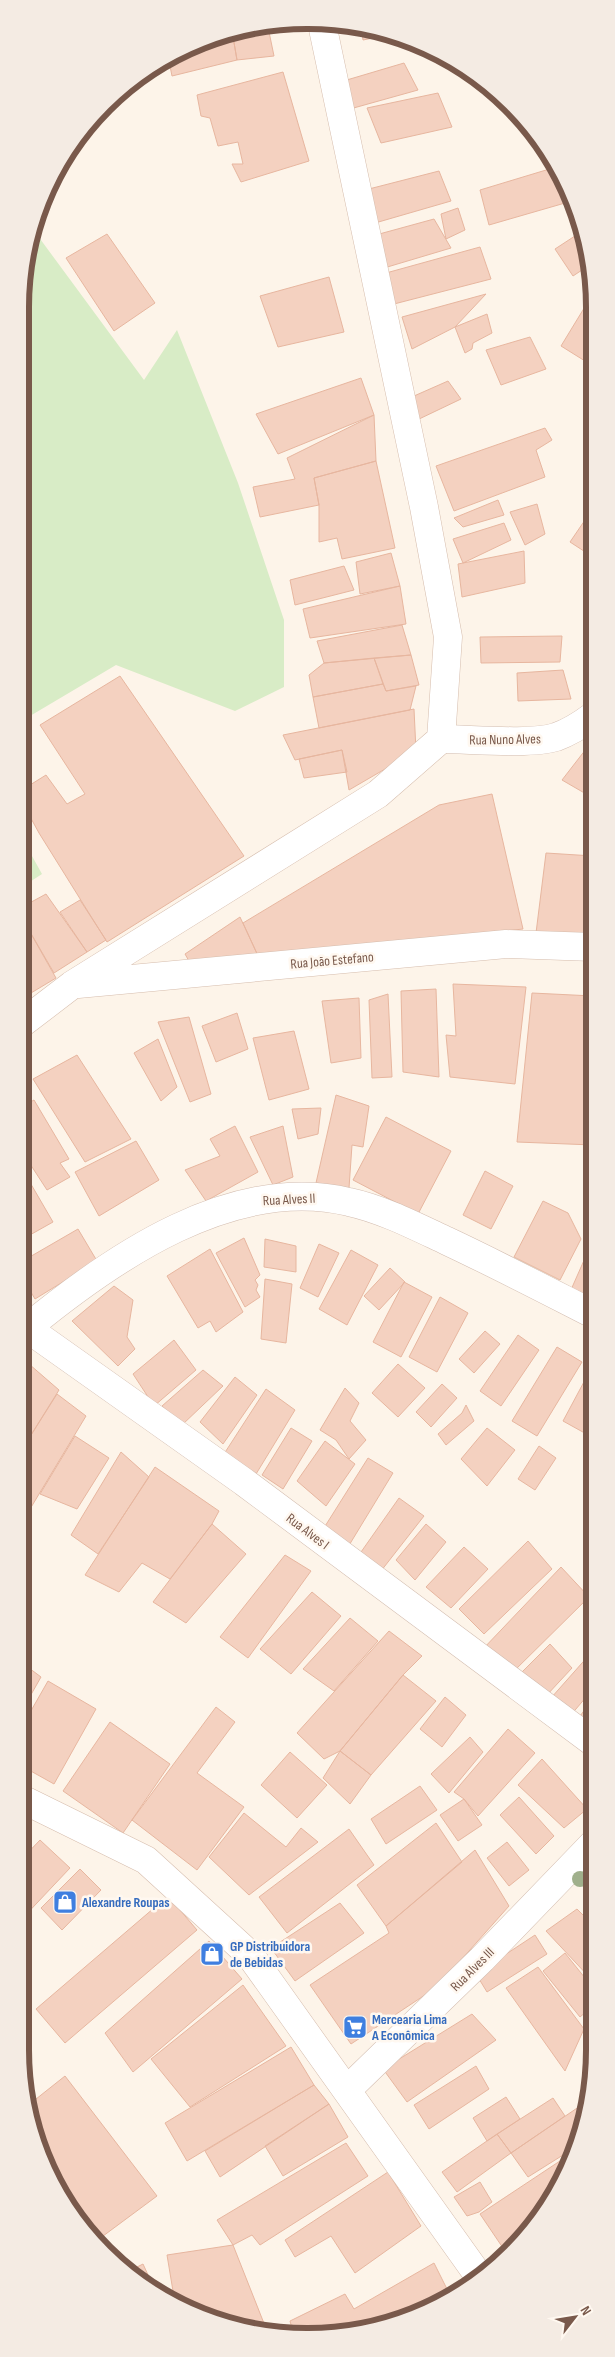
<svg xmlns="http://www.w3.org/2000/svg" width="615" height="2357" viewBox="0 0 615 2357" font-family="'Sofia Sans Condensed',sans-serif">
	<style>
		.green { fill: #d8ecc6 }
		.building { fill: #f4d1c0; stroke: #e7b69f }
		.lines { fill: none; stroke-linecap: round; stroke-linejoin: round }
		.street-casing { stroke: #d3bdb0; stroke-width: 29 }
		.secondary-casing { stroke: #d6bdad; stroke-width: 29 }
		.street { stroke: #fff; stroke-width: 28 }
		.secondary { stroke: #fff; stroke-width: 28 }
		.tree { fill: #a0b08c }
		.labels { text-anchor: middle; stroke-width: 5; stroke-linejoin: round; paint-order: stroke }
		.street-label { font-size: 14px; fill: #79594b; stroke: #fff8f0 }
		.shop-label { font-size: 14px; font-weight: bold; fill: #366cbe; stroke: #fff8f0; text-anchor: start }
		.rim { fill: none; stroke: #79594b; stroke-width: 6 }
	</style>
	<rect width="100%" height="100%" fill="#fdf4e9"/>
	<path class="green" d="M 35,232 L 144,380 L 177,330 L 238,483 L 284,620 L 284,687 L 235,711 L 116,665 L 30,716 L 28,762 L 22,773 L 23,270 Z
		M 22,838 L 42,874 L 22,887 Z"/>
	<path class="building" d="M 268,27 L 274,56 L 237,60 L 232,31 Z
		M 361,27 L 388,35 L 363,40 Z
		M 232,31 L 237,60 L 172,76 L 169,61 Z
		M 404,63 L 418,90 L 350,109 L 340,82 Z
		M 283,72 L 309,161 L 241,182 L 232,164 L 243,164 L 238,142 L 218,146 L 210,118 L 201,116 L 197,95 Z
		M 438,93 L 452,127 L 381,143 L 367,108 Z
		M 556,167 L 565,181 L 572,201 L 489,225 L 480,190 Z
		M 439,171 L 451,201 L 375,223 L 365,190 Z
		M 458,208 L 465,230 L 446,239 L 441,214 Z
		M 434,219 L 451,248 L 384,268 L 372,236 Z
		M 581,232 L 591,264 L 573,276 L 555,249 Z
		M 107,234 L 155,303 L 114,331 L 66,258 Z
		M 480,247 L 491,279 L 394,304 L 386,273 Z
		M 329,277 L 344,332 L 278,347 L 260,296 Z
		M 486,294 L 455,327 L 412,349 L 402,317 Z
		M 586,305 L 593,310 L 593,366 L 561,346 Z
		M 487,314 L 492,333 L 473,343 L 472,349 L 465,353 L 455,327 Z
		M 530,337 L 546,369 L 501,385 L 486,350 Z
		M 361,378 L 374,415 L 278,454 L 256,414 Z
		M 448,381 L 461,399 L 417,420 L 414,396 Z
		M 374,415 L 376,461 L 314,478 L 319,505 L 260,517 L 253,487 L 295,479 L 287,458 Z
		M 545,428 L 552,440 L 536,450 L 545,477 L 454,511 L 436,466 Z
		M 376,461 L 395,548 L 342,559 L 337,538 L 319,542 L 319,505 L 314,478 Z
		M 498,500 L 504,515 L 463,527 L 454,518 Z
		M 537,504 L 545,534 L 525,545 L 510,512 Z
		M 585,520 L 593,526 L 593,557 L 570,542 Z
		M 504,523 L 511,540 L 463,563 L 453,539 Z
		M 524,551 L 525,583 L 462,597 L 458,564 Z
		M 391,553 L 400,586 L 360,594 L 356,562 Z
		M 344,566 L 354,590 L 295,605 L 290,580 Z
		M 593,566 L 593,585 L 584,581 Z
		M 400,586 L 406,624 L 310,638 L 303,609 Z
		M 402,625 L 411,655 L 324,663 L 317,641 Z
		M 562,636 L 560,662 L 481,663 L 480,637 Z
		M 411,655 L 419,685 L 386,691 L 374,658 Z
		M 374,658 L 383,684 L 313,697 L 309,675 L 324,663 Z
		M 563,670 L 571,699 L 518,701 L 517,673 Z
		M 120,676 L 244,856 L 107,942 L 39,833 L 22,802 L 22,790 L 46,775 L 67,804 L 85,794 L 40,725 Z
		M 383,684 L 386,691 L 416,686 L 410,710 L 319,728 L 313,697 Z
		M 414,709 L 416,751 L 349,790 L 342,750 L 295,760 L 283,735 Z
		M 593,740 L 593,798 L 562,780 Z
		M 342,750 L 347,772 L 304,778 L 299,759 Z
		M 492,794 L 523,929 L 259,958 L 243,923 L 439,805 Z
		M 546,853 L 593,856 L 593,936 L 536,933 Z
		M 46,894 L 87,952 L 54,973 L 22,918 L 22,908 L 24,906 Z
		M 80,900 L 106,940 L 87,952 L 60,912 Z
		M 240,917 L 259,958 L 189,961 L 185,954 Z
		M 22,918 L 56,978 L 21,999 Z
		M 453,984 L 526,987 L 515,1084 L 450,1077 L 446,1035 L 456,1036 Z
		M 436,989 L 439,1077 L 403,1072 L 401,991 Z
		M 532,993 L 593,996 L 593,1145 L 517,1142 Z
		M 388,994 L 392,1077 L 372,1078 L 369,1000 Z
		M 359,998 L 361,1058 L 331,1063 L 322,1001 Z
		M 237,1013 L 248,1049 L 216,1062 L 202,1026 Z
		M 189,1017 L 211,1094 L 190,1102 L 158,1022 Z
		M 294,1031 L 309,1089 L 269,1100 L 253,1038 Z
		M 158,1039 L 177,1087 L 161,1101 L 134,1053 Z
		M 77,1055 L 131,1139 L 85,1162 L 33,1079 Z
		M 336,1095 L 369,1106 L 363,1147 L 352,1145 L 349,1188 L 316,1183 Z
		M 34,1100 L 69,1159 L 60,1163 L 70,1177 L 47,1190 L 21,1150 L 21,1107 Z
		M 321,1108 L 318,1134 L 298,1139 L 292,1109 Z
		M 386,1117 L 451,1151 L 418,1214 L 353,1180 Z
		M 235,1126 L 258,1172 L 206,1201 L 185,1170 L 220,1156 L 210,1139 Z
		M 283,1126 L 293,1177 L 273,1185 L 250,1137 Z
		M 136,1141 L 159,1180 L 99,1216 L 75,1172 Z
		M 21,1167 L 53,1222 L 21,1240 Z
		M 485,1171 L 513,1186 L 491,1229 L 463,1215 Z
		M 543,1201 L 568,1213 L 581,1239 L 560,1280 L 514,1257 Z
		M 78,1229 L 97,1261 L 35,1299 L 21,1275 L 21,1262 Z
		M 244,1238 L 260,1275 L 255,1280 L 258,1285 L 256,1290 L 260,1297 L 245,1307 L 216,1253 Z
		M 265,1239 L 296,1246 L 296,1272 L 264,1267 Z
		M 593,1240 L 593,1302 L 570,1292 Z
		M 319,1244 L 339,1253 L 318,1297 L 300,1288 Z
		M 210,1249 L 243,1312 L 216,1332 L 210,1321 L 198,1328 L 167,1276 Z
		M 351,1250 L 378,1265 L 347,1325 L 319,1309 Z
		M 390,1268 L 405,1282 L 379,1310 L 364,1296 Z
		M 265,1279 L 292,1284 L 286,1343 L 261,1339 Z
		M 404,1282 L 432,1297 L 401,1357 L 373,1342 Z
		M 114,1286 L 133,1300 L 127,1337 L 135,1349 L 118,1366 L 72,1321 Z
		M 440,1297 L 468,1313 L 437,1372 L 409,1357 Z
		M 485,1331 L 500,1344 L 474,1373 L 459,1359 Z
		M 518,1335 L 539,1350 L 501,1406 L 480,1391 Z
		M 174,1340 L 196,1370 L 154,1406 L 133,1374 Z
		M 557,1347 L 582,1362 L 537,1436 L 512,1421 Z
		M 21,1359 L 29,1364 L 21,1375 Z
		M 29,1364 L 59,1390 L 21,1451 L 21,1375 Z
		M 398,1364 L 425,1388 L 398,1417 L 372,1393 Z
		M 593,1365 L 593,1432 L 590,1436 L 563,1421 Z
		M 203,1370 L 223,1386 L 182,1425 L 162,1406 Z
		M 235,1377 L 257,1395 L 223,1444 L 200,1422 Z
		M 442,1384 L 457,1398 L 431,1427 L 416,1412 Z
		M 345,1388 L 359,1403 L 350,1421 L 366,1440 L 349,1459 L 336,1440 L 320,1430 Z
		M 266,1389 L 295,1410 L 253,1479 L 222,1457 Z
		M 57,1394 L 86,1416 L 21,1524 L 21,1451 Z
		M 466,1405 L 474,1421 L 446,1445 L 438,1434 L 462,1413 Z
		M 291,1428 L 312,1441 L 283,1489 L 262,1475 Z
		M 487,1428 L 515,1450 L 487,1486 L 461,1459 Z
		M 75,1436 L 109,1458 L 77,1509 L 40,1494 Z
		M 325,1441 L 355,1464 L 326,1506 L 297,1481 Z
		M 539,1446 L 556,1458 L 535,1490 L 518,1479 Z
		M 121,1452 L 149,1477 L 98,1554 L 71,1535 Z
		M 368,1458 L 393,1473 L 348,1547 L 322,1531 Z
		M 155,1467 L 219,1511 L 212,1524 L 170,1579 L 142,1563 L 119,1592 L 85,1575 Z
		M 399,1498 L 424,1516 L 381,1571 L 361,1552 Z
		M 212,1524 L 246,1554 L 186,1623 L 153,1602 Z
		M 426,1524 L 446,1542 L 415,1580 L 396,1560 Z
		M 528,1541 L 552,1569 L 484,1634 L 459,1609 Z
		M 464,1547 L 488,1569 L 451,1608 L 426,1587 Z
		M 285,1555 L 311,1571 L 248,1658 L 220,1637 Z
		M 561,1567 L 589,1597 L 511,1674 L 482,1650 Z
		M 312,1592 L 341,1616 L 291,1674 L 260,1649 Z
		M 350,1618 L 378,1641 L 334,1691 L 303,1669 Z
		M 389,1631 L 422,1656 L 403,1675 L 340,1751 L 324,1759 L 297,1733 Z
		M 550,1644 L 572,1668 L 546,1696 L 520,1674 Z
		M 590,1654 L 593,1657 L 593,1689 L 570,1716 L 551,1698 Z
		M 21,1662 L 41,1677 L 20,1714 Z
		M 403,1675 L 436,1701 L 371,1775 L 340,1751 Z
		M 48,1681 L 96,1709 L 54,1784 L 20,1765 L 20,1730 Z
		M 445,1697 L 466,1715 L 442,1747 L 420,1729 Z
		M 593,1698 L 593,1730 L 578,1719 Z
		M 216,1707 L 235,1722 L 197,1773 L 244,1807 L 197,1870 L 132,1820 Z
		M 110,1722 L 170,1764 L 123,1833 L 63,1791 Z
		M 508,1729 L 535,1753 L 478,1816 L 464,1799 L 454,1792 Z
		M 470,1737 L 483,1752 L 449,1793 L 431,1774 Z
		M 340,1751 L 371,1775 L 350,1804 L 323,1778 Z
		M 290,1752 L 327,1785 L 297,1818 L 261,1785 Z
		M 542,1759 L 587,1809 L 564,1828 L 518,1785 Z
		M 420,1786 L 437,1810 L 386,1844 L 371,1819 Z
		M 519,1797 L 554,1836 L 536,1854 L 500,1815 Z
		M 464,1799 L 482,1825 L 458,1841 L 440,1815 Z
		M 244,1813 L 286,1847 L 301,1828 L 318,1842 L 249,1895 L 209,1857 Z
		M 436,1823 L 462,1862 L 386,1926 L 357,1885 Z
		M 349,1829 L 374,1865 L 287,1933 L 259,1897 Z
		M 40,1840 L 70,1868 L 20,1921 L 20,1861 Z
		M 507,1842 L 529,1870 L 509,1886 L 487,1858 Z
		M 475,1850 L 509,1906 L 437,1987 L 351,2044 L 310,1985 L 389,1933 L 386,1926 Z
		M 80,1869 L 101,1890 L 62,1930 L 41,1908 Z
		M 168,1896 L 197,1930 L 65,2043 L 36,2009 Z
		M 340,1903 L 364,1933 L 295,1981 L 271,1948 Z
		M 577,1909 L 593,1925 L 591,1979 L 546,1931 Z
		M 535,1935 L 547,1954 L 487,1992 L 476,1974 Z
		M 209,1941 L 242,1979 L 133,2072 L 105,2033 Z
		M 565,1953 L 593,1988 L 593,2006 L 580,2017 L 543,1971 Z
		M 538,1967 L 584,2029 L 565,2071 L 506,1988 Z
		M 243,1985 L 286,2046 L 190,2107 L 151,2059 Z
		M 472,2014 L 496,2040 L 407,2102 L 383,2069 Z
		M 291,2047 L 314,2085 L 187,2161 L 165,2123 Z
		M 476,2066 L 489,2089 L 429,2129 L 414,2105 Z
		M 65,2076 L 157,2196 L 95,2242 L 42,2159 L 31,2103 Z
		M 314,2085 L 329,2104 L 220,2177 L 205,2151 Z
		M 506,2097 L 520,2119 L 487,2141 L 473,2118 Z
		M 553,2098 L 565,2116 L 511,2153 L 497,2134 Z
		M 586,2102 L 571,2150 L 528,2177 L 511,2153 Z
		M 329,2104 L 348,2137 L 283,2176 L 265,2146 Z
		M 497,2134 L 511,2153 L 457,2192 L 442,2172 Z
		M 346,2143 L 368,2176 L 260,2245 L 252,2235 L 233,2245 L 217,2220 Z
		M 569,2155 L 557,2193 L 515,2240 L 503,2248 L 480,2214 Z
		M 388,2172 L 421,2226 L 355,2273 L 331,2236 L 295,2257 L 285,2240 Z
		M 480,2182 L 492,2202 L 479,2212 L 467,2216 L 454,2197 Z
		M 233,2245 L 267,2331 L 180,2307 L 175,2303 L 167,2255 Z
		M 434,2263 L 450,2295 L 400,2322 L 294,2336 L 290,2321 L 345,2294 L 354,2309 Z
		M 143,2264 L 154,2288 L 131,2270 Z"/>
	<g class="lines">
		<g class="street-casing">
			<path id="street" d="M 441,739 C 470,739 530,745 556,737 C 570,732 581,725 593,716
				M 21,1324 L 244,1482 L 593,1742
				M 27,1328 C 112,1258 233,1174 349,1202 C 382,1209 417,1227 447,1241 C 496,1264 544,1289 593,1314
				M 347,2090 L 482,1959 L 593,1844"/>
		</g>
		<g class="secondary-casing">
			<path id="secondary" d="M 78,984 L 506,944 L 593,947
				M 21,1024 L 72,985 L 378,794 L 441,739 L 448,637 L 424,507 L 322,24
				M 20,1798 L 146,1860 L 250,1955 L 481,2279"/>
		</g>
		<use href="#street" class="street"/>
		<use href="#secondary" class="secondary"/>
	</g>
	<circle class="tree" cx="580" cy="1879" r="8"/>
	<defs>
		<g id="shop-square" transform="scale(1.25)"><rect x="-9" y="-9" width="18" height="18" rx="4" fill="#3f7fe0" stroke="#fff8f0"/><path d="M-5-2.5h2.3a2.7 3.5 0 0 1 5.4 0H5L5.5 6h-11ZM-1.5-2.5h3a1.5 2.3 0 0 0-3 0Z" fill="#fff"/></g>
		<g id="supermarket-square" transform="scale(1.25)"><rect x="-9" y="-9" width="18" height="18" rx="4" fill="#3f7fe0" stroke="#fff8f0"/><path d="M-6-5.5h2.5l.6 2H6L4.5 2H-2.5L-4.4-4H-6ZM-1.5 3.2a1.3 1.3 0 1 0 .1 0ZM3 3.2a1.3 1.3 0 1 0 .1 0Z" fill="#fff"/></g>
	</defs>
	<g fill-rule="evenodd">
		<use href="#shop-square" x="65" y="1902"/>
		<use href="#shop-square" x="212" y="1954"/>
		<use href="#supermarket-square" x="355" y="2027"/>
	</g>
	<g class="labels">
		<g class="street-label">
			<text transform="translate(505 739) rotate(-1)" y="5">Rua Nuno Alves</text>
			<text transform="translate(332 960) rotate(-5)" y="5">Rua João Estefano</text>
			<text transform="translate(289 1199) rotate(-3)" y="5">Rua Alves II</text>
			<text transform="translate(308 1531) rotate(37)" y="5">Rua Alves I</text>
			<text transform="translate(472 1969) rotate(-45)" y="5">Rua Alves III</text>
		</g>
		<g class="shop-label">
			<text x="82" y="1907">Alexandre Roupas</text>
			<text x="230" y="1951">GP Distribuidora<tspan x="230" dy="16">de Bebidas</tspan></text>
			<text x="372" y="2024">Mercearia Lima<tspan x="372" dy="16">A Econômica</tspan></text>
		</g>
	</g>
	<path d="M0 0H615V2357H0ZM307 29H308A278 278 0 0 1 586 307V2050A278 278 0 0 1 308 2328H307A278 278 0 0 1 29 2050V307A278 278 0 0 1 307 29Z" fill="#f4ebe3" fill-rule="evenodd"/>
	<path class="rim" d="M307 29H308A278 278 0 0 1 586 307V2050A278 278 0 0 1 308 2328H307A278 278 0 0 1 29 2050V307A278 278 0 0 1 307 29Z"/>
	<g transform="translate(575 2317) rotate(59)" stroke="#fff8f0" stroke-width="4" paint-order="stroke">
	<path d="M0-4L9 19L0 12L-9 19Z" fill="#79594b"/>
	<text y="-8" font-size="14" font-weight="bold" text-anchor="middle" fill="#79594b">N</text>
	</g>
</svg>
